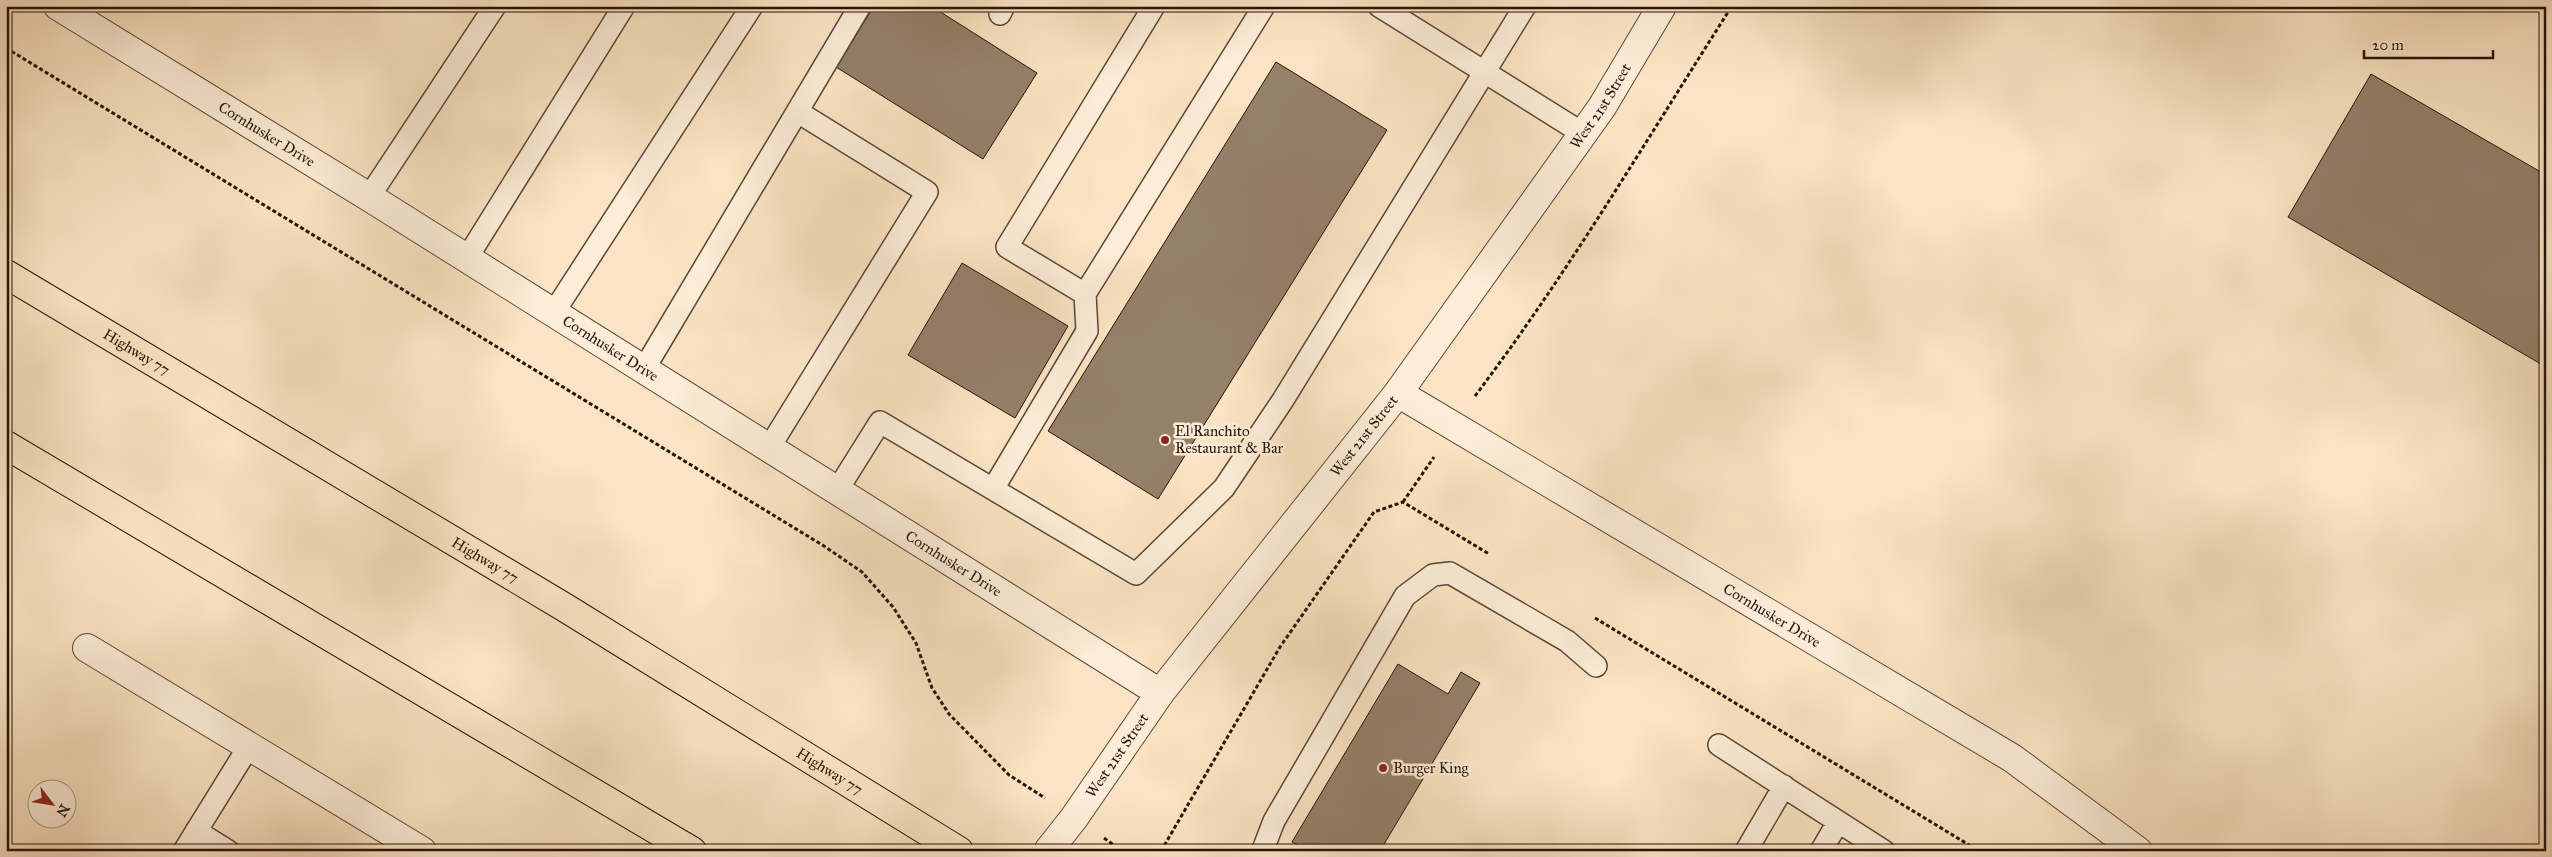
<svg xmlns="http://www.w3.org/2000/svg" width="2552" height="857" viewBox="0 0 2552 857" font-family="'IM FELL Great Primer',serif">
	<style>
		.building { fill: #95806a; stroke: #261309 }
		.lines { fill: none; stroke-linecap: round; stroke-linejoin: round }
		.service-casing { stroke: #5b4738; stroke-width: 24 }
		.minor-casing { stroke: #5b4738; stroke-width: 30 }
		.trunk-casing { stroke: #261309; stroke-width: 30 }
		.path { stroke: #261309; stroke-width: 3; stroke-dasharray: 4 2.5; stroke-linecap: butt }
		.service { stroke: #fcedd8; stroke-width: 21 }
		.minor { stroke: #fcedd8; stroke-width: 28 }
		.trunk { stroke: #fbe4c3; stroke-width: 28 }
		.poi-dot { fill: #8f2418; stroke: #fcedd8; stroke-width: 2 }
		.labels { text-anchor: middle; stroke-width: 5; stroke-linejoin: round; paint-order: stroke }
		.street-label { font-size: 15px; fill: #261309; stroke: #fcedd8 }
		.poi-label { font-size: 15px; fill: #261309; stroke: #fcedd8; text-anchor: start }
	</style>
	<rect width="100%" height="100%" fill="#fbe4c3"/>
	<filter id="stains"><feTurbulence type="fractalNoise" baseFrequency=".004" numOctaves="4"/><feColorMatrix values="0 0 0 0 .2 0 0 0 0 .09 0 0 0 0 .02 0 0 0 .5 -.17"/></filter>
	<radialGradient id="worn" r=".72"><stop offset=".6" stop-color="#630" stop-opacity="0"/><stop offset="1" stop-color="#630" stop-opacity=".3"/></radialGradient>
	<path class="building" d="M 874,6 L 931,6 L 1037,73 L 983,159 L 836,67 Z
		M 1276,62 L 1387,130 L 1158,499 L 1048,431 Z
		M 2371,74 L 2546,175 L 2546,367 L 2288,217 Z
		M 962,263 L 1068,326 L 1015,418 L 908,355 Z
		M 1398,664 L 1448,694 L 1461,672 L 1480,683 L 1380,851 L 1308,851 L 1292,842 Z"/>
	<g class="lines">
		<g class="service-casing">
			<path id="service" d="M 1154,6 L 1007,247 L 1085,294 L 1264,6
				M 1379,6 L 1582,133
				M 1000,14 L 1004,6
				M 369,197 L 495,6
				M 467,258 L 624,6
				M 554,312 L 752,6
				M 644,369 L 860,6
				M 769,448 L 927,192 L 798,112
				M 838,489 L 880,422 L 1136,574 L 1224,488 L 1283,400 L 1525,6
				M 993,489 L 1087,331 L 1085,294
				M 1719,745 L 1884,851
				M 196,831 L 228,851
				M 184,851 L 249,746
				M 1265,851 L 1264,847 L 1274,821 L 1405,596 L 1433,575 L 1450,573 L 1567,641 L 1596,666
				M 1746,851 L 1784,786
				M 1821,851 L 1838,822"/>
		</g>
		<g class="minor-casing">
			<g id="minor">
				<path id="s1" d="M 58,6 L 369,197 L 1160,693"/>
				<path id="s2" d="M 1398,393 L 2012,758 L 2138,851"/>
				<path d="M 87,648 L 422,851"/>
				<path id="s3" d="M 1048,851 L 1074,818 L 1160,693 L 1398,393 L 1602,107 L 1662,6"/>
			</g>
		</g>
		<g class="trunk-casing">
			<g id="trunk">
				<path id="s4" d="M 6,274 L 564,607 L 959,851"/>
				<path d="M 6,445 L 692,851"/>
			</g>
		</g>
		<path class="path" d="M 6,48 L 824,546 L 862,572 L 893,607 L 916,643 L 932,688 L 949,714 L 1009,775 L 1045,798
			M 1475,396 C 1569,272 1648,137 1732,6
			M 1403,502 L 1434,457
			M 1595,618 L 1979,851
			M 1104,838 L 1122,851
			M 1161,851 L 1280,647 L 1374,512 L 1403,502 L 1489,554"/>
		<use href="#service" class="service"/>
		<use href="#minor" class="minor"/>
		<use href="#trunk" class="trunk"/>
	</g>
	<g class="poi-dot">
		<circle cx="1165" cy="440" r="5"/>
		<circle cx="1383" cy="768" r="5"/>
	</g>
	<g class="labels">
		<g class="street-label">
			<text dy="5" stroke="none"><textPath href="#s3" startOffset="928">West 21st Street</textPath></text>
			<text dy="5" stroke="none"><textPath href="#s1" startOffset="245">Cornhusker Drive</textPath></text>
			<text dy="5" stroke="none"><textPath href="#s1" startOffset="650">Cornhusker Drive</textPath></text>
			<text dy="5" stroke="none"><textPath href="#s4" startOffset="152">Highway 77</textPath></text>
			<text dy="5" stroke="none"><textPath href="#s3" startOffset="522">West 21st Street</textPath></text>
			<text dy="5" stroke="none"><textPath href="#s4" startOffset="558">Highway 77</textPath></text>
			<text dy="5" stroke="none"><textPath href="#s1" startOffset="1055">Cornhusker Drive</textPath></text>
			<text dy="5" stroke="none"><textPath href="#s2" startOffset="435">Cornhusker Drive</textPath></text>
			<text dy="5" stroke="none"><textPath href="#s3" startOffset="118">West 21st Street</textPath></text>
			<text dy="5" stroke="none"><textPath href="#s4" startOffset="962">Highway 77</textPath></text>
		</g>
		<g class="poi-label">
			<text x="1175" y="436">El Ranchito<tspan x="1175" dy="17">Restaurant &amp; Bar</tspan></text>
			<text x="1393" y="773">Burger King</text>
		</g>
	</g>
	<rect width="2552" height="857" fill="none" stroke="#fbe4c3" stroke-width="25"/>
	<rect x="8" y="8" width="2537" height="842" fill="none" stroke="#261309" stroke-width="2.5"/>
	<rect x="12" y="12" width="2527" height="832" fill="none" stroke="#261309"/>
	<g transform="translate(52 804) rotate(121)"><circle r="24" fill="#fcedd8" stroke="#a69685"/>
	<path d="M0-4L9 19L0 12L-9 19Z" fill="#8f2418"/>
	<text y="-8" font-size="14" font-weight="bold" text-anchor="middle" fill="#261309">N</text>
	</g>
	<path d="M2364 50v8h129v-8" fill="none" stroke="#261309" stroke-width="2.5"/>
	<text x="2372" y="50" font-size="15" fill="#261309" stroke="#fcedd8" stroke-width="4" paint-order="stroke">20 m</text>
	<rect width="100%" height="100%" filter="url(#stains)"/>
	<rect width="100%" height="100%" fill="url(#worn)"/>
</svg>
